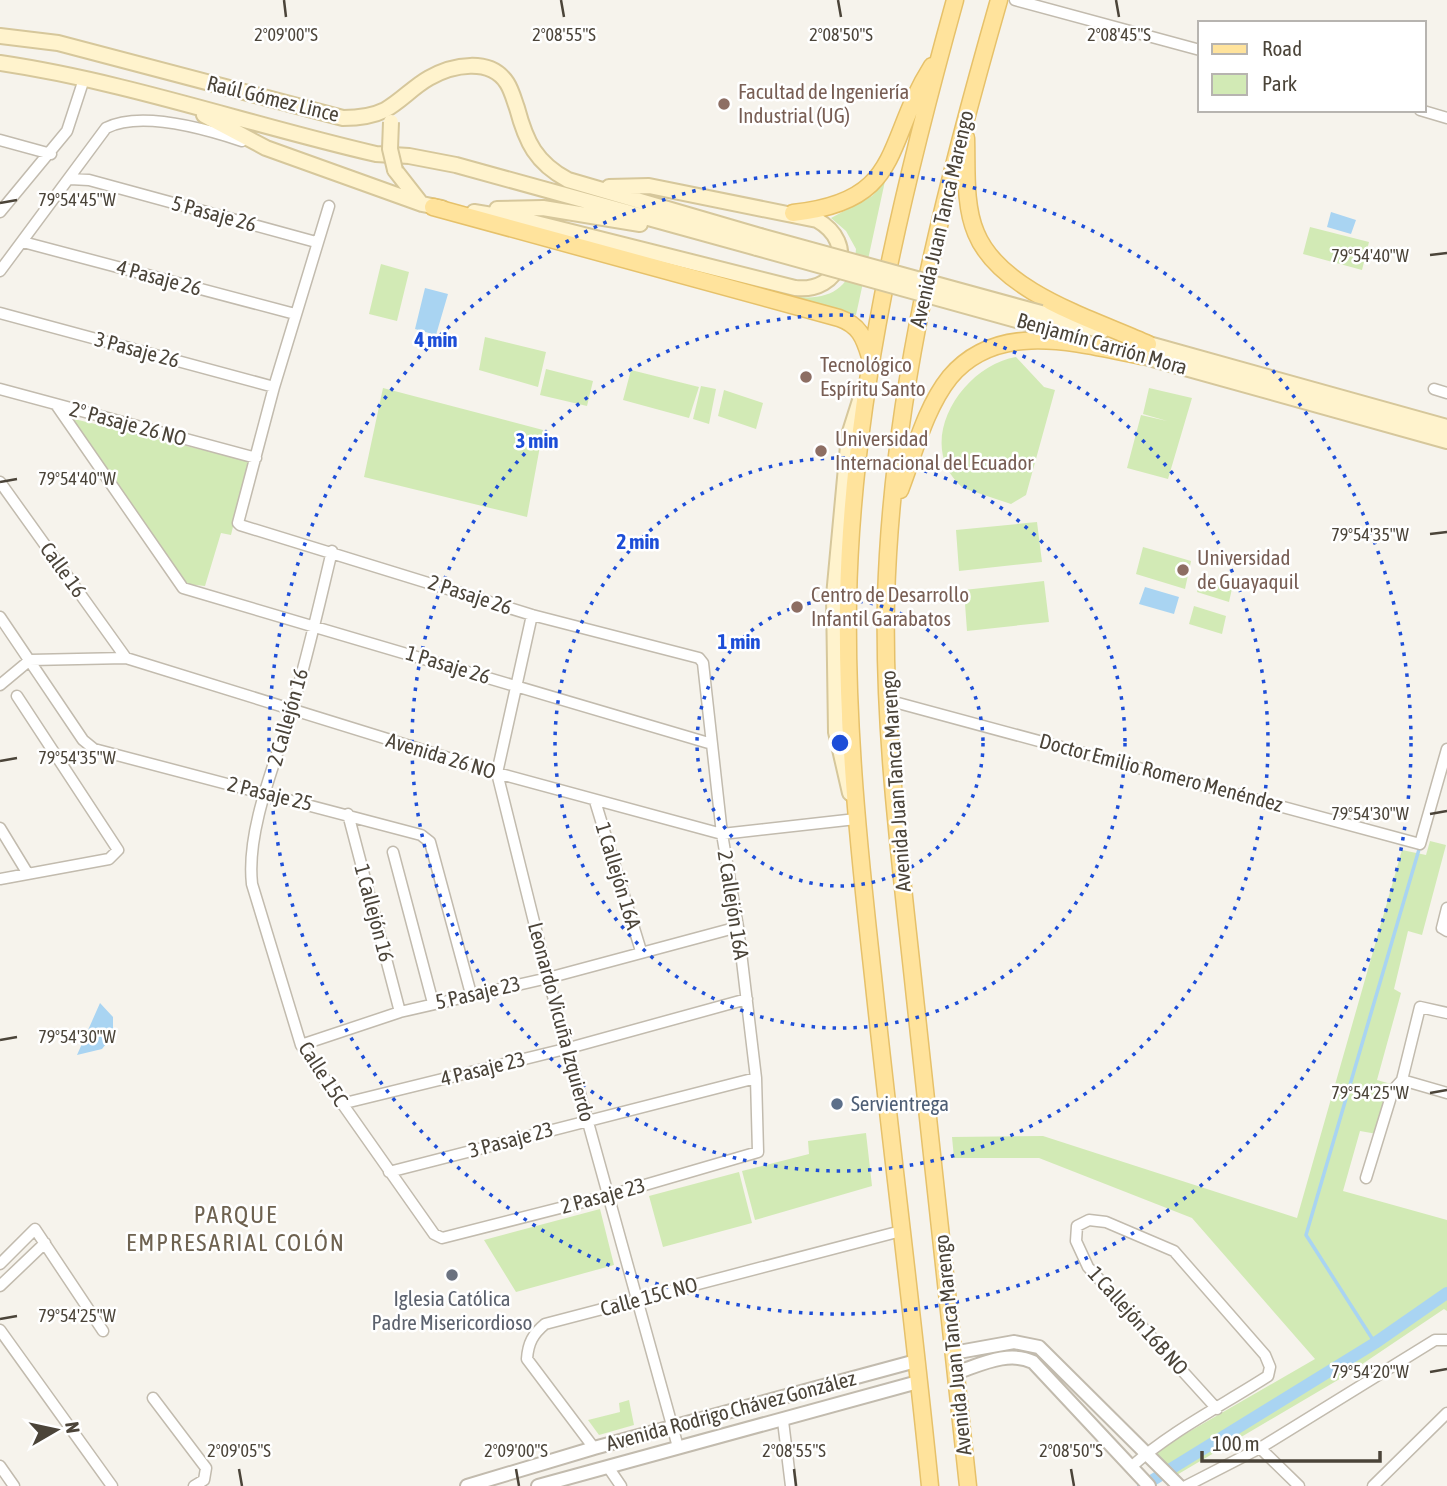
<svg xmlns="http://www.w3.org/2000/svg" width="1447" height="1486" viewBox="0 0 1447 1486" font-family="'Asap Condensed',sans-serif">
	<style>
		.green { fill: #d2eab5 }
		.water { fill: #a9d4f2 }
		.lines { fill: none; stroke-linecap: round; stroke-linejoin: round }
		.stream { stroke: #a9d4f2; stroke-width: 3.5 }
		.canal { stroke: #a9d4f2; stroke-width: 12 }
		.minor-casing { stroke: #c2bbae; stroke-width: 13 }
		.tertiary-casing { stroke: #c2bbae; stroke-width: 16 }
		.secondary-casing { stroke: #d6c79b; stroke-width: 18 }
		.primary-casing { stroke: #e6c16a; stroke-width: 19 }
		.minor { stroke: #fff; stroke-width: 10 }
		.tertiary { stroke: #fff; stroke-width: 12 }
		.secondary { stroke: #fff3cd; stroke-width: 14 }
		.primary { stroke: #ffe39c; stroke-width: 16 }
		.secondary-bridge-casing { stroke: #d6c79b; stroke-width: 18; stroke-linecap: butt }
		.secondary-bridge { stroke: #fff3cd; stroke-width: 14 }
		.ticks { fill: none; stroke: #4b4439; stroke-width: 2.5 }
		.ring { fill: none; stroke: #1d4ed8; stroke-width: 3.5; stroke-dasharray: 3.5 7 }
		.education-dot { fill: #8d6e63; stroke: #fff; stroke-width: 2.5 }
		.service-dot { fill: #5c6f8a; stroke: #fff; stroke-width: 2.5 }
		.worship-dot { fill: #6b7280; stroke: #fff; stroke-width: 2.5 }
		.labels { text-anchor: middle; stroke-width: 5; stroke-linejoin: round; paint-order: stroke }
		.education-label { font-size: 21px; fill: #785e54; stroke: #fff; text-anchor: start }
		.street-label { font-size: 21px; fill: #4b4439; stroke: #fff }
		.service-label { font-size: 21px; fill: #4e5e75; stroke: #fff; text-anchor: start }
		.worship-label { font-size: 21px; fill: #5b616d; stroke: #fff }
		.quarter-label { font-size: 24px; letter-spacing: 2px; fill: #6e6250; stroke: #fff }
		.ticks-label { font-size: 18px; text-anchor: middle; fill: #4b4439; stroke: #fff; stroke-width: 5; stroke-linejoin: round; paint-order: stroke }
		.centre { fill: #1d4ed8; stroke: #fff; stroke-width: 3.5 }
		.ring-label { font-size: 21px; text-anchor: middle; font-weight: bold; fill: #1d4ed8; stroke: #fff; stroke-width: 5; stroke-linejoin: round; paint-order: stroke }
	</style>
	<rect width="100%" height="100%" fill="#f6f3ec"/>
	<path class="green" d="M 885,181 L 856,315 L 792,296 C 828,302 853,289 856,249 L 846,231 L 831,218 L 872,196 Z
		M 1310,227 L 1369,242 L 1362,270 L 1303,254 Z
		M 381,264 L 409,272 L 397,321 L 369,314 Z
		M 485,337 L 546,352 L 538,387 L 479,370 Z
		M 1016,357 L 1044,387 L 1055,390 L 1026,495 L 1011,504 L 963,488 C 912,445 961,366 1016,357 Z
		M 546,369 L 593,381 L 587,406 L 540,395 Z
		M 631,370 L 699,387 L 689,418 L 623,400 Z
		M 701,386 L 716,389 L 709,424 L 693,419 Z
		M 383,388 L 543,430 L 527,517 L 364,477 Z
		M 1149,388 L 1192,398 L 1168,479 L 1127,468 L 1141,415 L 1167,421 L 1143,414 Z
		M 724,390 L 763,403 L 756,429 L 718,416 Z
		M 70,418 L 249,461 L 231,535 L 221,533 L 205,586 L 186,584 Z
		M 1037,522 L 1042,562 L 959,571 L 956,530 Z
		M 1143,547 L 1191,561 L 1185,589 L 1136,574 Z
		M 1202,574 L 1233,584 L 1229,602 L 1197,592 Z
		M 1044,581 L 1049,622 L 967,631 L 964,590 Z
		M 1194,606 L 1226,616 L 1222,634 L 1189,624 Z
		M 1430,841 L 1446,845 L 1422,935 L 1408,931 L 1394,989 L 1401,993 L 1377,1080 L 1391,1084 L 1377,1134 L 1360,1131 L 1343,1191 L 1447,1220 L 1447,1311 L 1444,1309 L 1343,1377 L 1175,1476 L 1154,1452 L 1315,1359 L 1192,1218 L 1039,1158 L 954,1158 L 952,1137 L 1043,1136 L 1297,1218 L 1402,850 L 1426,855 Z
		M 866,1133 L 872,1186 L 755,1220 L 742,1171 L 809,1154 L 808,1141 Z
		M 739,1172 L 752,1223 L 663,1247 L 649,1196 Z
		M 600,1209 L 614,1265 L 516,1292 L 484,1240 Z
		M 629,1400 L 634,1425 L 599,1435 L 588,1420 L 620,1412 L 619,1403 Z"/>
	<path class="water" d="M 1331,212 L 1356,220 L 1351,234 L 1327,227 Z
		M 425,288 L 448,294 L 436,335 L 415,329 Z
		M 1145,587 L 1179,597 L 1174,614 L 1139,604 Z
		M 100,1003 L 113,1017 L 113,1035 L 102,1049 L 77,1055 Z"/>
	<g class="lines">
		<path class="stream" d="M 1375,1343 L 1306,1235 L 1420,846"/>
		<path class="canal" d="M 1143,1486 L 1375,1343 L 1447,1293"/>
		<g class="minor-casing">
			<path id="minor" d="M 1015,0 L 1200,50
				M 1420,110 L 1447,118
				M 0,140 L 51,154
				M 70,179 L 89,180 L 316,242
				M 329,206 L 274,387 L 238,523 L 240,525 L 532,615 L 699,658 L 703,663 L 722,834 L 738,927 L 756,1078 L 758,1152 L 607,1196 L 442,1238 L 434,1234 L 301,1045 L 252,884 C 246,831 275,763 291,712 C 307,659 319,605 332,551
				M 0,212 L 67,131 L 84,79
				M 23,242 L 295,314
				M 0,271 L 106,128 C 141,110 206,129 242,141
				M 0,313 L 274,387
				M 0,389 L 256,458
				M 1434,389 L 1447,393
				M 57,406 L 183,588 L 712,744
				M 0,482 L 126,658
				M 532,615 L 497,773 L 548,978 L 678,1447
				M 0,617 L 83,740 L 94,749 L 421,835 L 430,842 L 471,994
				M 0,685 L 30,660 L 126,658 L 497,773 L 722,834 L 856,819
				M 887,700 L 1420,844 L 1447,749
				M 595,801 L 641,951
				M 348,814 L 400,1012
				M 0,828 L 28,874
				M 393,852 L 433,1003
				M 0,879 L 109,859 L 118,850 L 17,696
				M 1447,908 L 1442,928 L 1447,931
				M 301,1045 L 400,1012 L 548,978 L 738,927
				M 1402,1080 L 1420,1007 L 1447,1013
				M 1402,1080 L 1447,1093
				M 341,1104 L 569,1048 L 747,999
				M 389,1172 L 756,1078
				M 1366,1178 L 1393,1090 L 1402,1080
				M 0,1264 L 35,1229 L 103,1331
				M 0,1286 L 45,1243
				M 0,1330 L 112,1486
				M 153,1398 L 206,1468 L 204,1480 L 194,1486
				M 783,1421 L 791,1486
				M 594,1448 L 527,1359 C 528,1343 533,1334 545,1324 L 901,1231
				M 1260,1448 L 1299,1486
				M 0,1466 L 14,1486
				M 608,1467 L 621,1486
				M 1131,1467 C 1171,1431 1223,1405 1268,1376 L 1270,1367 L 1265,1355 L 1174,1251 L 1106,1222 L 1089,1220 L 1077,1226 L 1076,1241 L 1088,1267 L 1217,1409
				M 1186,1486 L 1260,1448 L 1435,1340 L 1447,1340
				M 1373,1486 L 1447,1413"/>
		</g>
		<g class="tertiary-casing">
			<path id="tertiary" d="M 953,1353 L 1014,1342 L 1039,1347 L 1179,1486
				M 955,1373 C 980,1365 1008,1350 1033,1362 L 1149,1486
				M 467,1486 L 594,1448 L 916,1361
				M 538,1486 L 918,1382"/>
		</g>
		<g class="secondary-casing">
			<path id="secondary" d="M 0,36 L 58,43 L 343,118 C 357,118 371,117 385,110 C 401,101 413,87 429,78 C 452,65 490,57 507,83 C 512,91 514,100 517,108 C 526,142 536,163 568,180 L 760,236
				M 0,63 C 128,82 250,125 376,154 L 409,156 L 456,165 L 757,248
				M 204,115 L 266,148 L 422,204 L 442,208
				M 395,170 L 420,202
				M 497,209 L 543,208 L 640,224
				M 474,212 L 524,220 L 795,288 C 841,293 858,243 817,220 L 649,186 L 609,187
				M 1041,313 L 1102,331
				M 1038,326 L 1082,339
				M 1138,341 L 1447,427
				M 1131,353 L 1447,441
				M 850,793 L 836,732 L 834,596 L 849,435 L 862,394"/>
		</g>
		<g class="primary-casing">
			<path id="primary" d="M 966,138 C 967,168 964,205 976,233 C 1000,292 1093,319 1148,344
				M 433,207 L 839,318 C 859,325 864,337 870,357
				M 793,213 C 905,201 883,143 932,66
				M 900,490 C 914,454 925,408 950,377 C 998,320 1077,343 1141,356
				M 930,1486 C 913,1316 891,1146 873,976 C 859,851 846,726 848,600 C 852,396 901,195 955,0
				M 968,1486 C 949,1324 933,1161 915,998 C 901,865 883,733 886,599 C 892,391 942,199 999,0"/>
		</g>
		<use href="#minor" class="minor"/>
		<use href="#tertiary" class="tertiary"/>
		<use href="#secondary" class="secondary"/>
		<use href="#primary" class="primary"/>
		<g class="secondary-bridge-casing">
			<path id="secondary-bridge" d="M 391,122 L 390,149 L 395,170
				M 760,236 L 1041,313
				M 757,248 L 1038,326"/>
		</g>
		<use href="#secondary-bridge" class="secondary-bridge"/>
	</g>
	<path class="ticks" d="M 284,0 L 286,17M 561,0 L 564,17M 838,0 L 841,17M 1116,0 L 1119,17M 0,203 L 17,200M 1430,255 L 1447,253M 0,482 L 17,479M 1430,534 L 1447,532M 0,761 L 17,758M 1430,814 L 1447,811M 0,1040 L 17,1037M 1430,1093 L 1447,1090M 0,1319 L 17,1316M 1430,1372 L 1447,1369M 239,1469 L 242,1486M 516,1469 L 519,1486M 794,1469 L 796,1486M 1071,1469 L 1074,1486"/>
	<g class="ring">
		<circle cx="840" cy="743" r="143"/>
		<circle cx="840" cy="743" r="285"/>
		<circle cx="840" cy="743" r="428"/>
		<circle cx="840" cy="743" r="571"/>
	</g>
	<g class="education-dot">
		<circle cx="724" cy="104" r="7"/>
		<circle cx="806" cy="377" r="7"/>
		<circle cx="821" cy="451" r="7"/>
		<circle cx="1183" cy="570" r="7"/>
		<circle cx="797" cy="607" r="7"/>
	</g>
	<circle class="service-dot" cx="837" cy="1104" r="7"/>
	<circle class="worship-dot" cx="452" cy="1275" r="7"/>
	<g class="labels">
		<g class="education-label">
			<text x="738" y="99">Facultad de Ingeniería<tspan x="738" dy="24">Industrial (UG)</tspan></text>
			<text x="820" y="372">Tecnológico<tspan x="820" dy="24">Espíritu Santo</tspan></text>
			<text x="835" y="446">Universidad<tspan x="835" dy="24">Internacional del Ecuador</tspan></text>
			<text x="1197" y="565">Universidad<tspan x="1197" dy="24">de Guayaquil</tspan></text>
			<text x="811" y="602">Centro de Desarrollo<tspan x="811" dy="24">Infantil Garabatos</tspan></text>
		</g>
		<g class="street-label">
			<text transform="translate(273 99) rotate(14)" y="7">Raúl Gómez Lince</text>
			<text transform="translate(214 214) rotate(15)" y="7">5 Pasaje 26</text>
			<text transform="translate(942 219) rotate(-77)" y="7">Avenida Juan Tanca Marengo</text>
			<text transform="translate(159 278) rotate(15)" y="7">4 Pasaje 26</text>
			<text transform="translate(1102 344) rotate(16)" y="7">Benjamín Carrión Mora</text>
			<text transform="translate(137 350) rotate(15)" y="7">3 Pasaje 26</text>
			<text transform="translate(128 424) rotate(15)" y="7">2° Pasaje 26 NO</text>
			<text transform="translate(63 570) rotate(54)" y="7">Calle 16</text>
			<text transform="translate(470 595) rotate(18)" y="7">2 Pasaje 26</text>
			<text transform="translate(448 665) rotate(17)" y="7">1 Pasaje 26</text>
			<text transform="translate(288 717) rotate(-74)" y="7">2 Callejón 16</text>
			<text transform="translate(441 756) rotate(17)" y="7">Avenida 26 NO</text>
			<text transform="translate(1161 773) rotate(15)" y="7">Doctor Emilio Romero Menéndez</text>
			<text transform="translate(896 781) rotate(-94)" y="7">Avenida Juan Tanca Marengo</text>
			<text transform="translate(270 794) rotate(14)" y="7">2 Pasaje 25</text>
			<text transform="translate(618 876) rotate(73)" y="7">1 Callejón 16A</text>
			<text transform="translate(733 905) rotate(81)" y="7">2 Callejón 16A</text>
			<text transform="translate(374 913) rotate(75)" y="7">1 Callejón 16</text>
			<text transform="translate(478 993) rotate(-13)" y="7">5 Pasaje 23</text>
			<text transform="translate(561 1022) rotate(75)" y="7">Leonardo Vicuña Izquierdo</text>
			<text transform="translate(483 1069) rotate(-14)" y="7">4 Pasaje 23</text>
			<text transform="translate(323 1074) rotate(57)" y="7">Calle 15C</text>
			<text transform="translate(511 1140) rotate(-15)" y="7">3 Pasaje 23</text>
			<text transform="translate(603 1196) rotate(-15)" y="7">2 Pasaje 23</text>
			<text transform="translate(649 1297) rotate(-15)" y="7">Calle 15C NO</text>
			<text transform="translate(1138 1321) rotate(48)" y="7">1 Callejón 16B NO</text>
			<text transform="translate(953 1345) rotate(-96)" y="7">Avenida Juan Tanca Marengo</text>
			<text transform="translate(731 1411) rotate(-15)" y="7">Avenida Rodrigo Chávez González</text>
		</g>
		<g class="service-label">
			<text x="851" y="1111">Servientrega</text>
		</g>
		<g class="worship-label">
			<text x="452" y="1306">Iglesia Católica<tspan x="452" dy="24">Padre Misericordioso</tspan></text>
		</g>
		<g class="quarter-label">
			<text x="236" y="1223">PARQUE<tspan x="236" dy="28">EMPRESARIAL COLÓN</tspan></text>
		</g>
	</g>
	<g class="ticks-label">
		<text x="286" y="41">2°09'00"S</text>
		<text x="564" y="41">2°08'55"S</text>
		<text x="841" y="41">2°08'50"S</text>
		<text x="1119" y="41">2°08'45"S</text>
		<text x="77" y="206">79°54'45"W</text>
		<text x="1370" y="262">79°54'40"W</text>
		<text x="77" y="485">79°54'40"W</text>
		<text x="1370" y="541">79°54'35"W</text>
		<text x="77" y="764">79°54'35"W</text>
		<text x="1370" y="820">79°54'30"W</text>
		<text x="77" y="1043">79°54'30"W</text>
		<text x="1370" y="1099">79°54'25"W</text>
		<text x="77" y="1322">79°54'25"W</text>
		<text x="1370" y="1378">79°54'20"W</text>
		<text x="239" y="1457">2°09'05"S</text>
		<text x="516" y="1457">2°09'00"S</text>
		<text x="794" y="1457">2°08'55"S</text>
		<text x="1071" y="1457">2°08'50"S</text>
	</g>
	<circle cx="840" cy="743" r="10" class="centre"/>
	<g class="ring-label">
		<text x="436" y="347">4 min</text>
		<text x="537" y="448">3 min</text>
		<text x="638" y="549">2 min</text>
		<text x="739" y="649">1 min</text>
	</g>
	<rect x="1198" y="21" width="228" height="91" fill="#ffffff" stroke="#b7b4b0" stroke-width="2"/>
	<rect x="1212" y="44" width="35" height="10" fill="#ffe39c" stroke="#b7b4b0" stroke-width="2"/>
	<text x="1262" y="56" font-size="21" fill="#4b4439">Road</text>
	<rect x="1212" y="74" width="35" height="21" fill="#d2eab5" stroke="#b7b4b0" stroke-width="2"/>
	<text x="1262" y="91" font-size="21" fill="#4b4439">Park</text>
	<g transform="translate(56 1430) rotate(81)" stroke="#ffffff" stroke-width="5" paint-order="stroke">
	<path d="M0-5L12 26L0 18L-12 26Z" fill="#4b4439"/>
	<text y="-10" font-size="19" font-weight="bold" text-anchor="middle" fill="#4b4439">N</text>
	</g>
	<path d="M1202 1451v10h178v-10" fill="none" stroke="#4b4439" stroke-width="3.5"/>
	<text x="1212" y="1451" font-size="21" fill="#4b4439" stroke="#ffffff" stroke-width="5" paint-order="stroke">100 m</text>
</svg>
